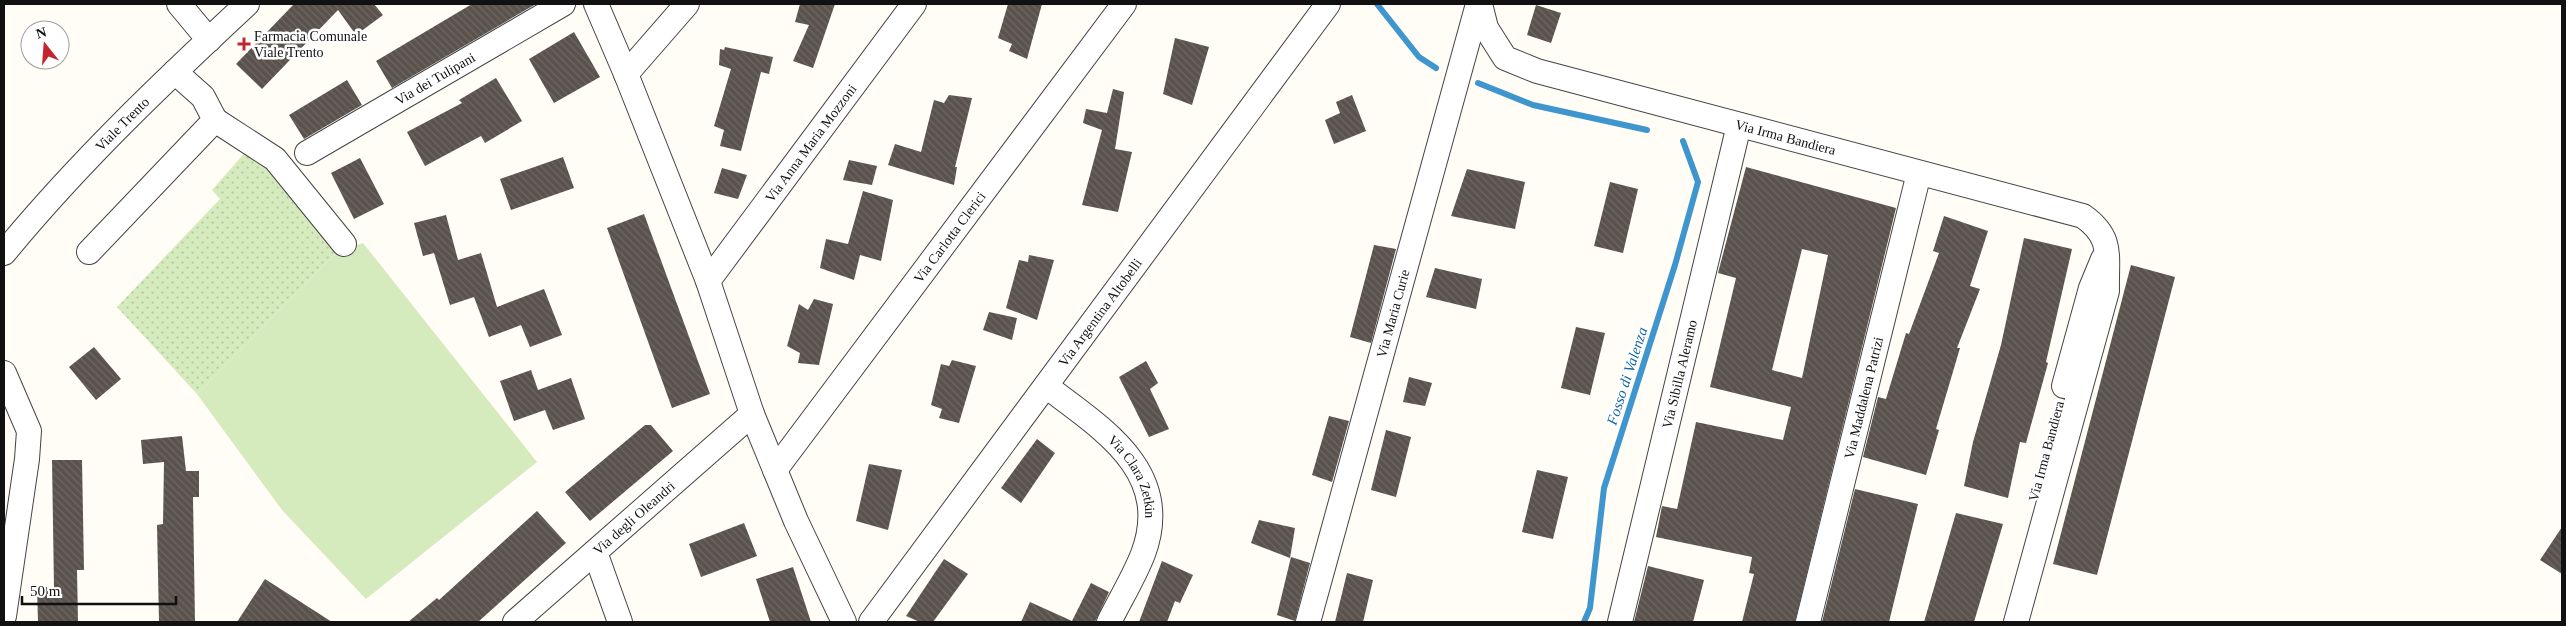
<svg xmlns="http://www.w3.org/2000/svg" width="2566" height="626" viewBox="0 0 2566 626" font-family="Georgia,serif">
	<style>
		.grass { fill: #d5ebbd }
		.park { fill: url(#park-dots) }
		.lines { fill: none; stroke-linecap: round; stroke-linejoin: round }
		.stream { stroke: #3f96cf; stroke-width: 6 }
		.building { fill: url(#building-back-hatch); fill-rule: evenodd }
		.minor-casing { stroke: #444; stroke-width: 26 }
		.minor { stroke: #fff; stroke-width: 24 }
		.poi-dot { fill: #c4262e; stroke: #fff; stroke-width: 2 }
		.labels { text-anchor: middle; stroke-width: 5; stroke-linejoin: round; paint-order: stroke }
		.poi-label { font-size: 14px; fill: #111; stroke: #fff; text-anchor: start }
		.street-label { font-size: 14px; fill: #111; stroke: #fff }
		.water-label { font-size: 15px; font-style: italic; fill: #1768a6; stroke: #fff }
	</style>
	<defs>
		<pattern id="park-dots" width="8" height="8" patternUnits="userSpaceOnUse" patternTransform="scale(1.25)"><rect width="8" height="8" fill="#d5ebbd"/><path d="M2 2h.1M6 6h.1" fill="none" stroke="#b6c8a1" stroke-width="1.8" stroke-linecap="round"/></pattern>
		<pattern id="building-back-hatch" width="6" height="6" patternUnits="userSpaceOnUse" patternTransform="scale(1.25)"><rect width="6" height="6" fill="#5a524d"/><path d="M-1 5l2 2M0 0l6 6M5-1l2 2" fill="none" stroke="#6d6662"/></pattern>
	</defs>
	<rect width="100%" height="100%" fill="#fffdf5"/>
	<path class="grass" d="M 363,243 L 537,462 L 366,599 L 282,510 L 197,394 L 338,251 Z"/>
	<path class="park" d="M 249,148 L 268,166 L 338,251 L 197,394 L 117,307 L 220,199 L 212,190 Z"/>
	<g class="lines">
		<path class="stream" d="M 1377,4 L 1419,57 L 1436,68
			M 1478,83 L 1533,105 L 1647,130
			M 1584,622 L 1590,608 L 1604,488 L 1675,265 L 1698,182 L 1683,141"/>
	</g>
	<path class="building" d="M 294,4 L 374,4 L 383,15 L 356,35 L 338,10 L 262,89 L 236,64 Z
		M 472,4 L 536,4 L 392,88 L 376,61 Z
		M 800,4 L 835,4 L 813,68 L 793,61 L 809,25 L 795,22 Z
		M 1008,4 L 1042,4 L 1027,59 L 1009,51 L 1012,44 L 998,38 Z
		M 1536,5 L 1561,13 L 1551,43 L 1527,35 Z
		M 574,32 L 600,77 L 554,103 L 529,59 Z
		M 1175,38 L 1209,47 L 1192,105 L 1163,94 Z
		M 725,47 L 773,57 L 769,74 L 761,72 L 741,151 L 720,146 L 724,130 L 714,126 L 731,69 L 719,65 L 720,49 L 724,50 Z
		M 496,78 L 522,121 L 485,143 L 481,136 L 425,166 L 407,132 L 462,103 L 459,100 Z
		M 347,80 L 362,105 L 304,139 L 289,115 Z
		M 1113,89 L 1124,92 L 1115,149 L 1132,152 L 1118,212 L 1082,205 L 1102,130 L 1083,123 L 1086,109 L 1107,113 Z
		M 949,95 L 972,98 L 955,167 L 957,167 L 954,185 L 888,165 L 895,144 L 921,152 L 934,100 L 944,103 Z
		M 1352,95 L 1366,131 L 1334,144 L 1325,120 L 1340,113 L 1336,102 Z
		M 563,157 L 574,188 L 511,210 L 500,179 Z
		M 360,158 L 384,204 L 354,219 L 331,173 Z
		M 849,160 L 877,166 L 872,185 L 843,180 Z
		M 1746,167 L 1896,208 L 1795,622 L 1742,622 L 1754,574 L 1749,573 L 1752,557 L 1656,537 L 1662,506 L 1677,509 L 1696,422 L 1783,440 L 1791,407 L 1710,387 L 1736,278 L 1718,273 ZM 1802,249 L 1828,255 L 1802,378 L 1772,370 Z
		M 722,168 L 747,175 L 738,199 L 714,193 Z
		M 1467,169 L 1525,182 L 1515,229 L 1451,216 Z
		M 1610,182 L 1638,189 L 1623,253 L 1594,246 Z
		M 863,191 L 893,200 L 881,261 L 860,255 L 854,280 L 820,268 L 826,239 L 848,244 Z
		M 644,214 L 710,394 L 672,408 L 607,228 Z
		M 446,215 L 458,260 L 481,253 L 497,307 L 544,289 L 562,335 L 530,347 L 521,325 L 489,337 L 474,297 L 450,305 L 434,253 L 423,256 L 414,223 Z
		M 1944,216 L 1988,231 L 1970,286 L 1980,289 L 1957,348 L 1960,348 L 1936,429 L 1939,430 L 1926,475 L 1863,457 L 1878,397 L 1886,399 L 1906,333 L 1909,334 L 1939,253 L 1933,251 Z
		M 2024,238 L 2072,249 L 2046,362 L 2048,363 L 2026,443 L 2020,442 L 2008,498 L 1964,486 L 1973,442 L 2001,345 Z
		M 1374,245 L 1396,249 L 1371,343 L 1350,337 Z
		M 1029,255 L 1054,260 L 1037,320 L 1006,308 L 1019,260 L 1028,262 Z
		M 2131,265 L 2175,277 L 2097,575 L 2053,564 Z
		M 1435,268 L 1482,279 L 1476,309 L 1426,297 Z
		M 814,299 L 833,304 L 819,365 L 798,363 L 800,353 L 787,346 L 799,304 L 808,310 Z
		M 989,312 L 1017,318 L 1012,340 L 983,330 Z
		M 1576,327 L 1605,333 L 1590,395 L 1561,388 Z
		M 94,347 L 121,379 L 96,400 L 69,367 Z
		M 952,360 L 976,366 L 959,423 L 939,418 L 942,409 L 931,405 L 941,364 L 949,366 Z
		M 1146,361 L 1158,383 L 1150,389 L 1169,429 L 1149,437 L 1119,377 Z
		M 531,370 L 538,390 L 571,378 L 585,419 L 553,430 L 545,410 L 514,421 L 500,381 Z
		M 1409,377 L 1432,383 L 1425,406 L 1403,402 Z
		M 1329,416 L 1349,421 L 1332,482 L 1312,475 Z
		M 645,425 L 651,425 L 673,451 L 590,521 L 565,492 Z
		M 1386,430 L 1411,437 L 1396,497 L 1371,490 Z
		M 182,436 L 186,471 L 199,471 L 199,497 L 193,497 L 195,622 L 159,622 L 157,525 L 163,524 L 164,462 L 143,464 L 141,440 Z
		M 1037,439 L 1055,453 L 1021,503 L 1001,488 Z
		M 52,460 L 82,460 L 84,570 L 77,570 L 78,622 L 38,622 L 37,587 L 54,587 Z
		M 869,464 L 902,470 L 888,530 L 856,521 Z
		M 1537,470 L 1568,477 L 1553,539 L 1522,532 Z
		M 1855,489 L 1918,504 L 1889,622 L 1822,622 Z
		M 537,511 L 566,543 L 478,622 L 408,622 L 437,598 L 439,600 Z
		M 1956,513 L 2003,524 L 1974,622 L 1924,622 Z
		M 1259,520 L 1295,528 L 1290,558 L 1251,543 Z
		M 744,523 L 757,556 L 701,577 L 689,544 Z
		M 2562,527 L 2562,574 L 2540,560 Z
		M 1291,557 L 1310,563 L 1295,621 L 1277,615 Z
		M 944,559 L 968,574 L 933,622 L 920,622 L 906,616 Z
		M 1162,561 L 1193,575 L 1180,603 L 1175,601 L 1167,622 L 1139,622 Z
		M 1648,566 L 1704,580 L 1693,622 L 1634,622 Z
		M 793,567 L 811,622 L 770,622 L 756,579 Z
		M 1347,573 L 1373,580 L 1363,622 L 1335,622 Z
		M 265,579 L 332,622 L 237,622 Z
		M 1091,583 L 1109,592 L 1095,622 L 1021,622 L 1030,602 L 1072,621 Z"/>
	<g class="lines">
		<g class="minor-casing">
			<g id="minor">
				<path d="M 179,4 L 209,40"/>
				<path d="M 596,4 L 626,74 L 708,281 L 752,414 L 796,521 L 844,622"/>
				<path id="s1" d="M 1480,4 L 1486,28 L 1505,58 L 1537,71 L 2083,216 C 2114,238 2106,256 2107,291 L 2016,622"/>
				<path d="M 626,74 L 687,4"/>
				<path d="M 215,120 L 275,159 L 344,244"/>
				<path id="s2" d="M 307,153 L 563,4"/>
				<path d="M 89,252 L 215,120 L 203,97 L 175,72"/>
				<path id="s3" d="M 4,253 C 78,163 162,83 247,4"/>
				<path id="s4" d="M 708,281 L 914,4"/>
				<path d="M 4,373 L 29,431 L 27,459 L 4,616"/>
				<path id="s5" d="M 1046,386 C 1101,428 1174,471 1143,554 C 1134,577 1120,600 1109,622"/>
				<path d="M 2064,386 L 2091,288 L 2103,259"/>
				<path id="s6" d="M 775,470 L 1124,4"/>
				<path d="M 595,552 L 620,622"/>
				<path id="s7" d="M 515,622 L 752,414"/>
				<path id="s8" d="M 871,622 L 1328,4"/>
				<path id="s9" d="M 1308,622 L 1478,4"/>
				<path id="s10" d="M 1620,622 L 1739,125"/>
				<path id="s11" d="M 1808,622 L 1919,173"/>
			</g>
		</g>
		<use href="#minor" class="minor"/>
	</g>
	<path class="poi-dot" d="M241.5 36.5h5v5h5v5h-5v5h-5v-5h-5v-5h5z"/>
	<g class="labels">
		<g class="poi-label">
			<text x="254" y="41">Farmacia Comunale<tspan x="254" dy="16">Viale Trento</tspan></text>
		</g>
		<g class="street-label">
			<text dy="5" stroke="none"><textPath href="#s2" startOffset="148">Via dei Tulipani</textPath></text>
			<text dy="5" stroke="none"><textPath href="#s3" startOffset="175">Viale Trento</textPath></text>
			<text dy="5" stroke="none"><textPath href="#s1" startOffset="352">Via Irma Bandiera</textPath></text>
			<text dy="5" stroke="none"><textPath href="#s4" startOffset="172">Via Anna Maria Mozzoni</textPath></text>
			<text dy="5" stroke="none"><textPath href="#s6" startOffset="291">Via Carlotta Clerici</textPath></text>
			<text dy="5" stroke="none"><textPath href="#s8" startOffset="385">Via Argentina Altobelli</textPath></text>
			<text dy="5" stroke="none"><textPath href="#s9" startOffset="320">Via Maria Curie</textPath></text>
			<text dy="5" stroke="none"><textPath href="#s10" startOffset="255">Via Sibilla Aleramo</textPath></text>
			<text dy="5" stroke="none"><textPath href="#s11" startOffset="231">Via Maddalena Patrizi</textPath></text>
			<text transform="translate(2046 451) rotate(-75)" y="5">Via Irma Bandiera</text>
			<text dy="5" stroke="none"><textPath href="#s5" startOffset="129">Via Clara Zetkin</textPath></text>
			<text dy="5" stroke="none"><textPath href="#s7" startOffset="158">Via degli Oleandri</textPath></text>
		</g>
		<g class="water-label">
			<text transform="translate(1627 376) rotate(-72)" y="5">Fosso di Valenza</text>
		</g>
	</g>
	<rect width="2566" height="626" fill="none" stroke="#111111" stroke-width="10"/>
	<g transform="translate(45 45) rotate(343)"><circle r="24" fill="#ffffff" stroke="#a0a0a0"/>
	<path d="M0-4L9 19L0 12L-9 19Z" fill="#c4262e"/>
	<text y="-8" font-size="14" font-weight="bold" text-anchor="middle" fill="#111111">N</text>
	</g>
	<path d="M22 596v8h154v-8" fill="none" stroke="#111111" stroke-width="2.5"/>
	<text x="30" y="596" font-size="15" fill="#111111" stroke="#ffffff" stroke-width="4" paint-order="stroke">50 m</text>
</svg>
